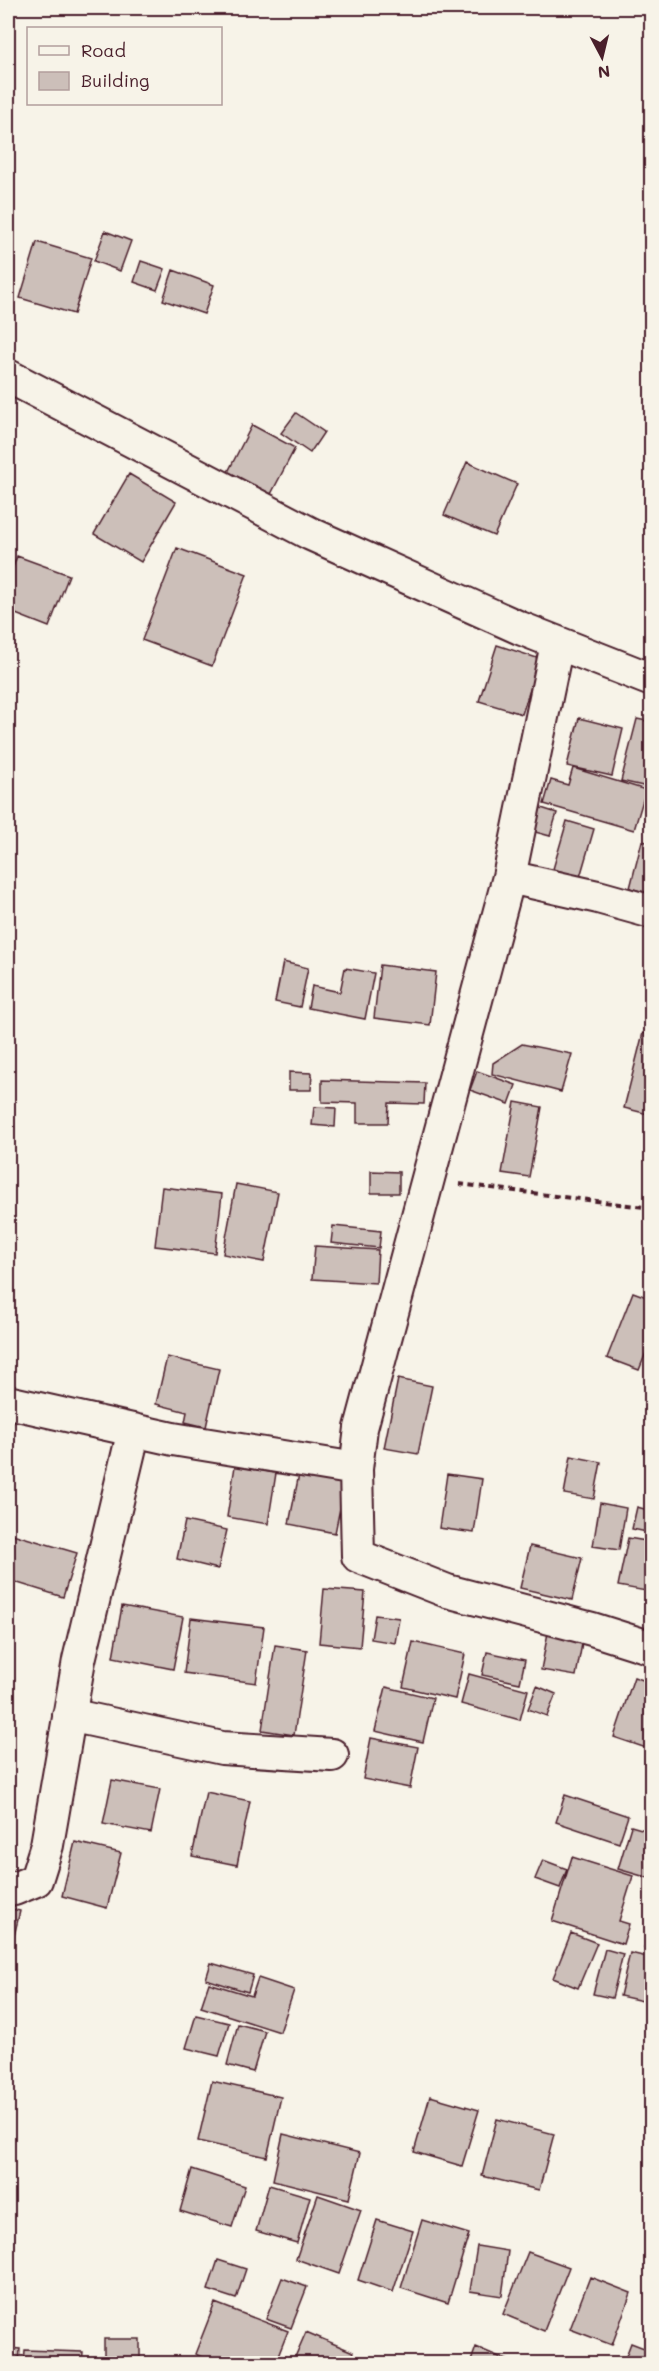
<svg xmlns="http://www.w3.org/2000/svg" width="659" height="2371" viewBox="0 0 659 2371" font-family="Mali,sans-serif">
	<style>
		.building { fill: #ccbfb9; stroke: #4a1f2b; stroke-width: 1.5 }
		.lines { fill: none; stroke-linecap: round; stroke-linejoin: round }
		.street-casing { stroke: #4a1f2b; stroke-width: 36 }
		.path { stroke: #4a1f2b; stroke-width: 4; stroke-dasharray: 6 4.5; stroke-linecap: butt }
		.street { stroke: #f7f3e8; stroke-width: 32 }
	</style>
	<rect width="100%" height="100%" fill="#f7f3e8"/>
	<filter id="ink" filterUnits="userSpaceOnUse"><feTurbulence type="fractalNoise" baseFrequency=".0167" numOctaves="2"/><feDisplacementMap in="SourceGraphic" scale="12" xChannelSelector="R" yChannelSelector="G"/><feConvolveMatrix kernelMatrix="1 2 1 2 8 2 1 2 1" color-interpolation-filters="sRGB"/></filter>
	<g filter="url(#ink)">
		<path class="building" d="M 105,231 L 131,241 L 120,271 L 94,261 Z
			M 37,242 L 91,258 L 74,314 L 20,298 Z
			M 141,261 L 165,269 L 157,290 L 134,282 Z
			M 173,270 L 214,285 L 204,314 L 163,300 Z
			M 296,413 L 324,432 L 310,453 L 281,433 Z
			M 252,425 L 295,448 L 271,494 L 228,472 Z
			M 467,462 L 517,484 L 494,536 L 444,515 Z
			M 129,474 L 176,502 L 141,562 L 94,534 Z
			M 177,548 L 247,574 L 212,666 L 142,640 Z
			M 17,556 L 69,575 L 49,627 L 8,611 L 8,581 Z
			M 497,645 L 540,659 L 522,714 L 479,701 Z
			M 579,718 L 623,729 L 612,776 L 567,766 Z
			M 637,719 L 652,722 L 652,788 L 621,781 Z
			M 573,768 L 646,790 L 634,830 L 544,804 L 551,780 L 568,785 Z
			M 535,806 L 557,813 L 550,836 L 528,830 Z
			M 567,821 L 594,829 L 580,877 L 553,869 Z
			M 642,841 L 652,843 L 652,894 L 630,888 Z
			M 283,962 L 308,968 L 300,1007 L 275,1002 Z
			M 380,965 L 436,972 L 430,1025 L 374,1018 Z
			M 345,968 L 374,973 L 365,1019 L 308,1008 L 312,986 L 340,992 Z
			M 643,1033 L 652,1035 L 652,1115 L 624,1108 Z
			M 522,1044 L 572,1054 L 561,1092 L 492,1074 L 493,1063 Z
			M 477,1071 L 516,1085 L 509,1104 L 470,1090 Z
			M 289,1072 L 312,1073 L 311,1090 L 289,1090 Z
			M 322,1080 L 425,1083 L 424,1104 L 389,1103 L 388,1123 L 357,1123 L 357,1103 L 322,1102 Z
			M 515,1102 L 542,1107 L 529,1177 L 502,1173 Z
			M 314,1107 L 336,1108 L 335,1127 L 312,1125 Z
			M 371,1171 L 399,1172 L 399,1193 L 371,1193 Z
			M 236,1184 L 278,1192 L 264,1262 L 223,1254 Z
			M 162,1187 L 222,1194 L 215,1253 L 155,1246 Z
			M 333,1226 L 381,1231 L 379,1248 L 331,1243 Z
			M 315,1246 L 378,1250 L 376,1283 L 312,1279 Z
			M 633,1292 L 652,1299 L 652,1338 L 639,1370 L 607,1358 Z
			M 167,1357 L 219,1369 L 206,1427 L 185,1422 L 187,1412 L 156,1404 Z
			M 398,1379 L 432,1386 L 418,1454 L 384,1448 Z
			M 571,1456 L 601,1462 L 594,1499 L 564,1494 Z
			M 235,1466 L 276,1473 L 268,1524 L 227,1517 Z
			M 299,1474 L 345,1483 L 335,1533 L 289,1524 Z
			M 447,1474 L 482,1479 L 474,1533 L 439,1528 Z
			M 600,1503 L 626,1508 L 619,1550 L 593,1546 Z
			M 637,1507 L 652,1511 L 652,1533 L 632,1529 Z
			M 185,1521 L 227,1530 L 218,1569 L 177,1559 Z
			M 9,1533 L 77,1553 L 63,1597 L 8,1580 Z
			M 628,1538 L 652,1542 L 652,1564 L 646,1591 L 618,1586 Z
			M 530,1546 L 582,1558 L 572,1600 L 520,1588 Z
			M 324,1589 L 365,1592 L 360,1647 L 319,1643 Z
			M 122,1606 L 183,1617 L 173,1669 L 113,1657 Z
			M 375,1615 L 399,1618 L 395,1643 L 371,1639 Z
			M 191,1618 L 264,1627 L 256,1683 L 184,1673 Z
			M 549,1627 L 584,1633 L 576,1676 L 541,1670 Z
			M 413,1642 L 465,1654 L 455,1699 L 403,1687 Z
			M 275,1645 L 307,1650 L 294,1735 L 262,1730 Z
			M 487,1652 L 525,1660 L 520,1683 L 482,1675 Z
			M 469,1674 L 528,1690 L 520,1720 L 461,1704 Z
			M 634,1677 L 652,1683 L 652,1750 L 614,1737 Z
			M 537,1686 L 556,1694 L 547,1716 L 528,1709 Z
			M 386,1687 L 433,1698 L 423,1742 L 375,1731 Z
			M 371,1738 L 418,1747 L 410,1788 L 363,1779 Z
			M 112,1780 L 160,1789 L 151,1833 L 103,1824 Z
			M 206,1792 L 250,1801 L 237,1865 L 192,1856 Z
			M 565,1795 L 628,1816 L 619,1843 L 556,1822 Z
			M 631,1826 L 652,1832 L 652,1871 L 649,1878 L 618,1869 Z
			M 75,1842 L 121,1853 L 107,1908 L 62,1896 Z
			M 572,1857 L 633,1876 L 619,1921 L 629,1924 L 623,1944 L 552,1921 Z
			M 543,1860 L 567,1869 L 560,1888 L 535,1879 Z
			M 8,1908 L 20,1911 L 8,1961 Z
			M 652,1922 L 652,1950 L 644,1948 Z
			M 571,1933 L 597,1943 L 578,1988 L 553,1978 Z
			M 605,1949 L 623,1954 L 612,1998 L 593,1994 Z
			M 630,1953 L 652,1958 L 652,2003 L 620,1996 Z
			M 211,1963 L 253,1975 L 248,1992 L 206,1979 Z
			M 258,1978 L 294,1990 L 280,2032 L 201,2007 L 209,1983 L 252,1996 Z
			M 196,2015 L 229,2023 L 219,2056 L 186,2048 Z
			M 238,2024 L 265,2031 L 253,2072 L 227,2065 Z
			M 212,2081 L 281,2097 L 267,2157 L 198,2141 Z
			M 430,2096 L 479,2110 L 462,2166 L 414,2152 Z
			M 497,2119 L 554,2134 L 539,2190 L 482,2176 Z
			M 283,2134 L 360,2153 L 349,2199 L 273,2180 Z
			M 192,2169 L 245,2186 L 232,2227 L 180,2211 Z
			M 269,2185 L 310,2197 L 297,2243 L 256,2231 Z
			M 318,2195 L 361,2210 L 339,2274 L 296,2259 Z
			M 377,2220 L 413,2231 L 393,2292 L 358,2280 Z
			M 422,2220 L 469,2234 L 448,2303 L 401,2288 Z
			M 477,2246 L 508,2251 L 502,2296 L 470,2291 Z
			M 528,2252 L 569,2267 L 544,2331 L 503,2314 Z
			M 218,2260 L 246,2269 L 236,2299 L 208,2290 Z
			M 590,2277 L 631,2293 L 612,2345 L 570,2329 Z
			M 282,2278 L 307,2287 L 291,2328 L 266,2319 Z
			M 215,2303 L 288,2331 L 275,2364 L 218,2364 L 195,2354 Z
			M 306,2332 L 353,2352 L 348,2364 L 292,2364 Z
			M 104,2339 L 140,2339 L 140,2361 L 104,2361 Z
			M 631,2343 L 652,2351 L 652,2364 L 623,2364 Z
			M 476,2347 L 516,2364 L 470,2364 Z
			M 8,2348 L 20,2349 L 19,2364 L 8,2364 Z
			M 25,2350 L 83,2352 L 82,2364 L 24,2364 Z"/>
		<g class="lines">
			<g class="street-casing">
				<path id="street" d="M 8,376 L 311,534 L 520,628 L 652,680
					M 557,644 L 509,877 L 361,1428 L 356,1469 L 358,1556 L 447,1591 L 592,1629 L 652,1648
					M 509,877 L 598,897 L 652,912
					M 8,1402 L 173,1439 L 356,1469
					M 69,1715 L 222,1748 L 332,1755
					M 8,1888 L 14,1889 L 36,1880 L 47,1845 L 79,1660 L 134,1430"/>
			</g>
			<path class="path" d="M 459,1184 L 652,1208"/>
			<use href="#street" class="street"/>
		</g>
	</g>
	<rect width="659" height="2371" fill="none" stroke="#f7f3e8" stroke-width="30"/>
	<rect x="15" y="15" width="629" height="2341" fill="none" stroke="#4a1f2b" stroke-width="2" filter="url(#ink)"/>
	<rect x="27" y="27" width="195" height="78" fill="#f7f3e8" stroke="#b29e9c" stroke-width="1.5"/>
	<rect x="39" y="46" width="30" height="9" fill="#f7f3e8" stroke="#b29e9c" stroke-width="1.5"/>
	<text x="81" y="57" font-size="18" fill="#4a1f2b">Road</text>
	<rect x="39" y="72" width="30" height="18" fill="#ccbfb9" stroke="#b29e9c" stroke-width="1.5"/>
	<text x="81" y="87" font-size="18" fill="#4a1f2b">Building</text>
	<g transform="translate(602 57) rotate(173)" stroke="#f7f3e8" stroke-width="4.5" paint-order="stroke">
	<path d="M0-4.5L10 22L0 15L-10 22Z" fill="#4a1f2b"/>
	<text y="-9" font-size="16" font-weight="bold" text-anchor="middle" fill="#4a1f2b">N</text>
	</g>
</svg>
